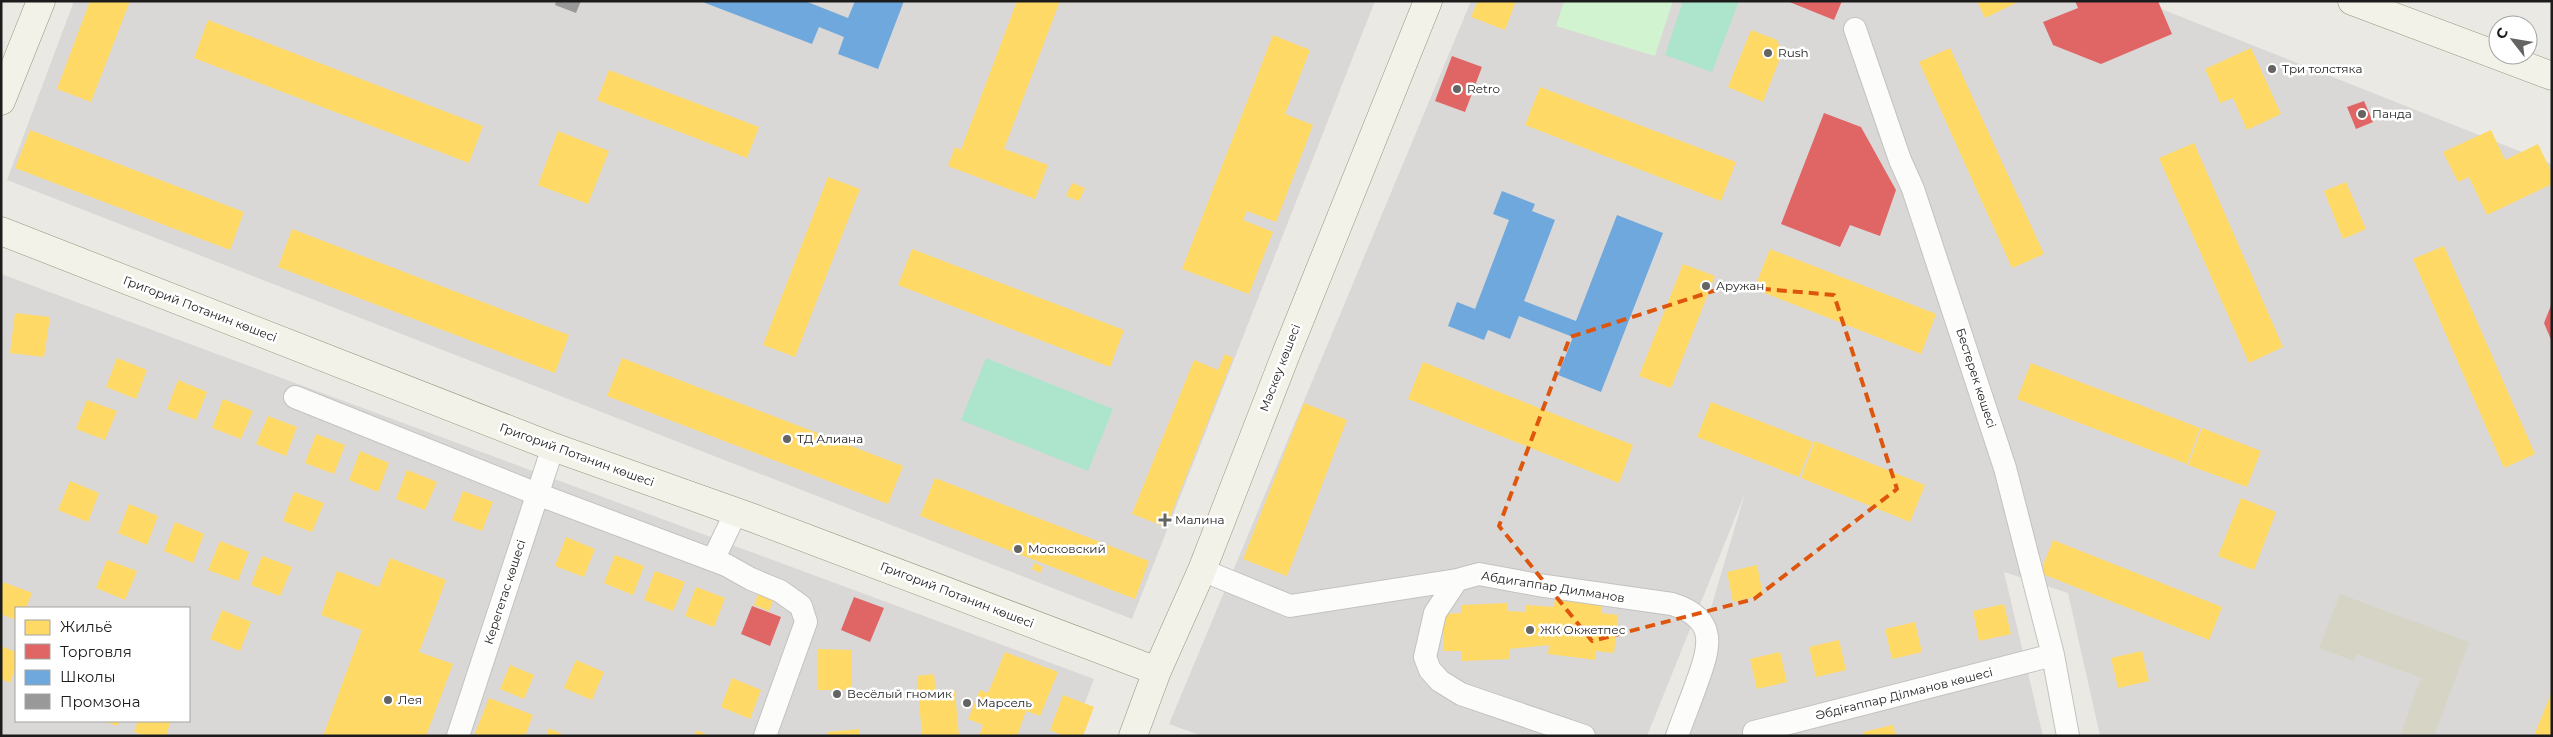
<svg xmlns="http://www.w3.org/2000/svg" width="2553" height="737" viewBox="0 0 2553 737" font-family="Montserrat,sans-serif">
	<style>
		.residential { fill: #dad8d6; fill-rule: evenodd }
		.construction { fill: #d5d4c5 }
		.park { fill: #d1f3cf }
		.pitch { fill: #ade5cc }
		.homes { fill: #ffd966 }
		.shops { fill: #e06666 }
		.schools { fill: #6fa8dc }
		.industry { fill: #999 }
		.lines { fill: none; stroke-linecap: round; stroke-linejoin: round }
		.street-casing { stroke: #c3c2c0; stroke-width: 24 }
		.secondary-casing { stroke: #94957c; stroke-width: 29 }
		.street { stroke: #fcfcfb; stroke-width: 22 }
		.secondary { stroke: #f3f2e9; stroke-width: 28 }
		.marked { fill: none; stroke: #de560d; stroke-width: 4; stroke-dasharray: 10 6; stroke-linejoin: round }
		.poi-dot { fill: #646462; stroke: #fff; stroke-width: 2 }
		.labels { text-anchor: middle; stroke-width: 5; stroke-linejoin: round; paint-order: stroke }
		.poi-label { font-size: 12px; fill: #1c1c1c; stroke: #fff; text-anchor: start }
		.street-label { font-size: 12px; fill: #1c1c1c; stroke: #fff }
	</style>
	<rect width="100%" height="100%" fill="#ebe9e4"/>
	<path class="residential" d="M 74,1 L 1375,1 L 1132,619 L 7,180 Z
		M 1471,1 L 2141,1 L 2552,164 L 2552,736 L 2100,736 L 2068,593 L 2004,572 L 2043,736 L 1673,736 L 1745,493 L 1647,736 L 1202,736 L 1169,724 Z
		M 1,274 L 1094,679 L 1072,736 L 1,736 ZM 16,608 L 189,608 L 189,721 L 16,721 Z"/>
	<path class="construction" d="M 2340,594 L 2469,642 L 2434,736 L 2400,736 L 2421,678 L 2357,654 L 2354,661 L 2319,648 Z"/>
	<path class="park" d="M 1564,1 L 1673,1 L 1655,56 L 1556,26 Z"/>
	<path class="pitch" d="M 1683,1 L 1739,1 L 1712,72 L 1665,55 Z
		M 986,358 L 1113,409 L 1088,471 L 961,420 Z"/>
	<path class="homes" d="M 90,1 L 130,1 L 91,102 L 57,89 Z
		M 1017,1 L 1060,1 L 1004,149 L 1048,165 L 1035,199 L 948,166 L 955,147 L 961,150 Z
		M 1478,1 L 1516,1 L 1505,30 L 1471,17 Z
		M 1977,1 L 2020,1 L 1985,18 Z
		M 208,20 L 483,126 L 469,163 L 194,58 Z
		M 1751,30 L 1777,40 L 1782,53 L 1763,102 L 1728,87 Z
		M 1273,35 L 1310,50 L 1285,114 L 1313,125 L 1276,222 L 1247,211 L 1243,220 L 1273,232 L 1249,294 L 1182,269 Z
		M 1950,48 L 2044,254 L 2012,268 L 1919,62 Z
		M 2251,48 L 2281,114 L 2247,130 L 2233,98 L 2220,103 L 2205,69 Z
		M 609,70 L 759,127 L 747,158 L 597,100 Z
		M 1540,87 L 1736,162 L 1721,201 L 1525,125 Z
		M 30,130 L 244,212 L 230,250 L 15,168 Z
		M 2491,130 L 2505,160 L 2538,144 L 2552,173 L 2552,184 L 2487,215 L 2469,177 L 2458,182 L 2443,152 Z
		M 558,131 L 609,151 L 588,204 L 538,185 Z
		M 2194,143 L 2283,347 L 2249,363 L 2159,158 Z
		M 828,177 L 860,189 L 795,357 L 763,345 Z
		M 2346,182 L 2366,229 L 2343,239 L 2324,191 Z
		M 1072,183 L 1085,188 L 1079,201 L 1066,196 Z
		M 292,229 L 569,335 L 555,373 L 278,267 Z
		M 2444,246 L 2535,454 L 2504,468 L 2413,259 Z
		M 912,249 L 1124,330 L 1110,367 L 898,285 Z
		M 1770,249 L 1936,314 L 1921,354 L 1754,289 Z
		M 1683,264 L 1715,276 L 1671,388 L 1639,376 Z
		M 15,313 L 50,317 L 44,357 L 10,353 Z
		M 1225,354 L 1233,358 L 1166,527 L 1132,514 L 1194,360 L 1218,370 Z
		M 117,358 L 147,370 L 136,399 L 106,387 Z
		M 622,358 L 903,466 L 888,504 L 607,396 Z
		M 1423,362 L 1633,445 L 1619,483 L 1408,399 Z
		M 2031,363 L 2200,428 L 2187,464 L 2017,399 Z
		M 178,380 L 207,392 L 196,420 L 167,409 Z
		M 223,399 L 253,411 L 241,439 L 212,428 Z
		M 87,400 L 117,411 L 105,440 L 76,429 Z
		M 1711,402 L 1813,442 L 1799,477 L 1697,437 Z
		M 1304,403 L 1347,420 L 1287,576 L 1243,559 Z
		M 268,416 L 297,427 L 286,456 L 256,444 Z
		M 2202,428 L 2261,451 L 2247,487 L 2188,465 Z
		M 316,434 L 345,445 L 334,474 L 305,463 Z
		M 1815,441 L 1925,485 L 1910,522 L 1801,478 Z
		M 360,451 L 389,463 L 378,492 L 349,480 Z
		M 407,470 L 437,482 L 425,510 L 396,499 Z
		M 935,478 L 1149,561 L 1135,599 L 920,516 Z
		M 70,481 L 99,493 L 88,522 L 58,510 Z
		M 463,491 L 493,502 L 482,531 L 452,520 Z
		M 294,492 L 324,503 L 312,532 L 283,521 Z
		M 2241,498 L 2276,512 L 2254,570 L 2218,556 Z
		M 129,504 L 158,516 L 147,545 L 118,533 Z
		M 175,522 L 204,534 L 193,563 L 164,551 Z
		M 566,537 L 595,549 L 584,577 L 555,566 Z
		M 2053,540 L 2222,607 L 2209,640 L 2040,573 Z
		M 220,541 L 249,552 L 238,581 L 208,570 Z
		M 615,555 L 644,566 L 633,595 L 604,583 Z
		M 262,556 L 292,567 L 280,596 L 251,585 Z
		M 390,558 L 446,580 L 419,652 L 453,664 L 426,736 L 323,736 L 362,630 L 321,615 L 337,571 L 379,587 Z
		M 107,560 L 137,571 L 125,600 L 96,588 Z
		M 1034,563 L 1043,567 L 1040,573 L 1032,569 Z
		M 1757,565 L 1763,595 L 1733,602 L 1727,572 Z
		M 655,571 L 685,582 L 673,611 L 644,600 Z
		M 3,582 L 32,593 L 26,608 L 16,608 L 16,620 L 1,614 L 1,588 Z
		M 696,587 L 725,598 L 714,627 L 685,616 Z
		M 759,592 L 774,598 L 769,611 L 754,605 Z
		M 1555,598 L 1601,603 L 1601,613 L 1618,615 L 1614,653 L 1596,651 L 1596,660 L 1548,654 L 1549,645 L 1509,649 L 1510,659 L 1462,661 L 1462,651 L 1444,651 L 1443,614 L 1461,613 L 1461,605 L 1508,603 L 1508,611 L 1525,612 L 1526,605 L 1554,607 Z
		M 2004,604 L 2011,634 L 1979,641 L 1973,611 Z
		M 222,610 L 251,622 L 240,651 L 210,639 Z
		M 1915,622 L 1922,652 L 1892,659 L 1885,629 Z
		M 1839,640 L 1846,670 L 1816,677 L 1809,647 Z
		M 1,646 L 16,652 L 16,666 L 10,683 L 1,679 Z
		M 817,649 L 852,650 L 852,690 L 817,690 Z
		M 2142,651 L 2149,681 L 2118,688 L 2111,658 Z
		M 1005,652 L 1058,672 L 1040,716 L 1026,711 L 1017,736 L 979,736 L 983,725 L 968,719 L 980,690 L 988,693 Z
		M 1780,652 L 1787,682 L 1757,689 L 1750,659 Z
		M 576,660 L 604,672 L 592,700 L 564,688 Z
		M 510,665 L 534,675 L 524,699 L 500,689 Z
		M 934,674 L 936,693 L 955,691 L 959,736 L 922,736 L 917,676 Z
		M 732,678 L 761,690 L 750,719 L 721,707 Z
		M 2552,691 L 2552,736 L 2534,736 Z
		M 1063,695 L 1094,707 L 1083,736 L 1064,736 L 1050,730 Z
		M 489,698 L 533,715 L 525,736 L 474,736 Z
		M 104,721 L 120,721 L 117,726 Z
		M 138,721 L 171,721 L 166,736 L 145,736 L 134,732 Z
		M 1893,725 L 1896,736 L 1864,736 L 1863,732 Z
		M 549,728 L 566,736 L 546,736 Z
		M 859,729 L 859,736 L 828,736 L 827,732 Z
		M 697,730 L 709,736 L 694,736 Z"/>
	<path class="shops" d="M 1787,1 L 1842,1 L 1834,20 Z
		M 2075,1 L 2158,1 L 2172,34 L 2101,64 L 2053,45 L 2043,22 L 2078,8 Z
		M 1452,56 L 1482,67 L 1465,112 L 1435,101 Z
		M 2364,101 L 2373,122 L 2356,129 L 2347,107 Z
		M 1824,113 L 1861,127 L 1896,190 L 1880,236 L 1850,225 L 1840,247 L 1781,224 Z
		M 2552,303 L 2552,342 L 2544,323 Z
		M 854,597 L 884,608 L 870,642 L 841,630 Z
		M 752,606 L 781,617 L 770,646 L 741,634 Z"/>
	<path class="schools" d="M 700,1 L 805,1 L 848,18 L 855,1 L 904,1 L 878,69 L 838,54 L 844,37 L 819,27 L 812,44 Z
		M 1502,191 L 1535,204 L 1532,211 L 1555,220 L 1524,301 L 1576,321 L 1617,215 L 1663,233 L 1601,392 L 1558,375 L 1573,337 L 1519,316 L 1510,339 L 1488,330 L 1484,340 L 1448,326 L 1457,302 L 1475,309 L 1509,220 L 1493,214 Z"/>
	<path class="industry" d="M 556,1 L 581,1 L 576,13 L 555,5 Z"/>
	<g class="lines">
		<g class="street-casing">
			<path id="street" d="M 1855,29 L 1900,160 L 1913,189 L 2005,468 L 2053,655 L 2068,736
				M 295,397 L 537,494 L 726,565 L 751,579 L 780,591 L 801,606 L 806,622 L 765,736
				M 713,560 L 736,512
				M 1202,570 L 1290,606 L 1457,580 L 1479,574 L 1538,585 L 1672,604 C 1719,619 1710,647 1696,685 C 1690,702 1683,719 1677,736
				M 1457,580 L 1435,613 L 1425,657 L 1430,670 L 1440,681 L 1461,694 L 1584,736
				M 1754,732 L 2053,655
				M 458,736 L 553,447"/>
		</g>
		<g class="secondary-casing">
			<path id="secondary" d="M 2352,1 L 2552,76
				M 1,101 L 41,1
				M 1,231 L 553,447 L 753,518 L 1157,671
				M 1133,736 L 1157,671 L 1202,570 L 1286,354 L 1428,1"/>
		</g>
		<use href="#street" class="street"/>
		<use href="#secondary" class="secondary"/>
	</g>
	<path class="marked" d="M 1729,286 L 1834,295 L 1897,489 L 1754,599 L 1592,641 L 1499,526 L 1570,337 Z"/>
	<g class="poi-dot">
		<circle cx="1768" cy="53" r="5"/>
		<circle cx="2272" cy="69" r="5"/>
		<circle cx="1457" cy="89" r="5"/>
		<circle cx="2362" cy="114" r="5"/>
		<circle cx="1706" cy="286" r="5"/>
		<circle cx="787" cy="439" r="5"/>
		<path d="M1162.5 512.5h5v5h5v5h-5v5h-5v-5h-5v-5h5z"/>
		<circle cx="1018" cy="549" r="5"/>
		<circle cx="1530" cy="630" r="5"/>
		<circle cx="837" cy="694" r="5"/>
		<circle cx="388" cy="700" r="5"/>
		<circle cx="967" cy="703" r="5"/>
	</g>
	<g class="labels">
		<g class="poi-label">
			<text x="1778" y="57">Rush</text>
			<text x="2282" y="73">Три толстяка</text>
			<text x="1467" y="93">Retro</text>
			<text x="2372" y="118">Панда</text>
			<text x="1716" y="290">Аружан</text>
			<text x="797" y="443">ТД Алиана</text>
			<text x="1175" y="524">Малина</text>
			<text x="1028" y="553">Московский</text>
			<text x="1540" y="634">ЖК Окжетпес</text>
			<text x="847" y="698">Весёлый гномик</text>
			<text x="398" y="704">Лея</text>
			<text x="977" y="707">Марсель</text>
		</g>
		<g class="street-label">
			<text transform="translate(200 309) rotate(21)" y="4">Григорий Потанин көшесі</text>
			<text transform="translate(1280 368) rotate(-69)" y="4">Мәскеу көшесі</text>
			<text transform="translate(1976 378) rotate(72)" y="4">Бестерек көшесі</text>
			<text transform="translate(577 455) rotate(20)" y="4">Григорий Потанин көшесі</text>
			<text transform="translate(1553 587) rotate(9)" y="4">Абдигаппар Дилманов</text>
			<text transform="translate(505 592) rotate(-72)" y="4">Керегетас көшесі</text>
			<text transform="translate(957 595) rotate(21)" y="4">Григорий Потанин көшесі</text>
			<text transform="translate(1904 694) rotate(-14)" y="4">Әбдіғаппар Ділманов көшесі</text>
		</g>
	</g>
	<rect width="2553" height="737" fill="none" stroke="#1c1c1c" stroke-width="5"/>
	<rect x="15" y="607" width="175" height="115" fill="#ffffff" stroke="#a4a4a4"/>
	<rect x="25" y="620" width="25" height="15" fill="#ffd966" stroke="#a4a4a4"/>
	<text x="60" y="632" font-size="15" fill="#1c1c1c">Жильё</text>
	<rect x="25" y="644" width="25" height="15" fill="#e06666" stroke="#a4a4a4"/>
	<text x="60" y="657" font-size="15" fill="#1c1c1c">Торговля</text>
	<rect x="25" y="670" width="25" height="15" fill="#6fa8dc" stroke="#a4a4a4"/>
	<text x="60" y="682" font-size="15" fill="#1c1c1c">Школы</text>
	<rect x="25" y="694" width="25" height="15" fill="#999999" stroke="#a4a4a4"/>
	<text x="60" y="707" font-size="15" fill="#1c1c1c">Промзона</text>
	<g transform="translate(2513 40) rotate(301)"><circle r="24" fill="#ffffff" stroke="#a4a4a4"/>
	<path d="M0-4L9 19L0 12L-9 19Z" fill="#646462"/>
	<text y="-8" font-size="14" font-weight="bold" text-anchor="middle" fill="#1c1c1c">С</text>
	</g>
</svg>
